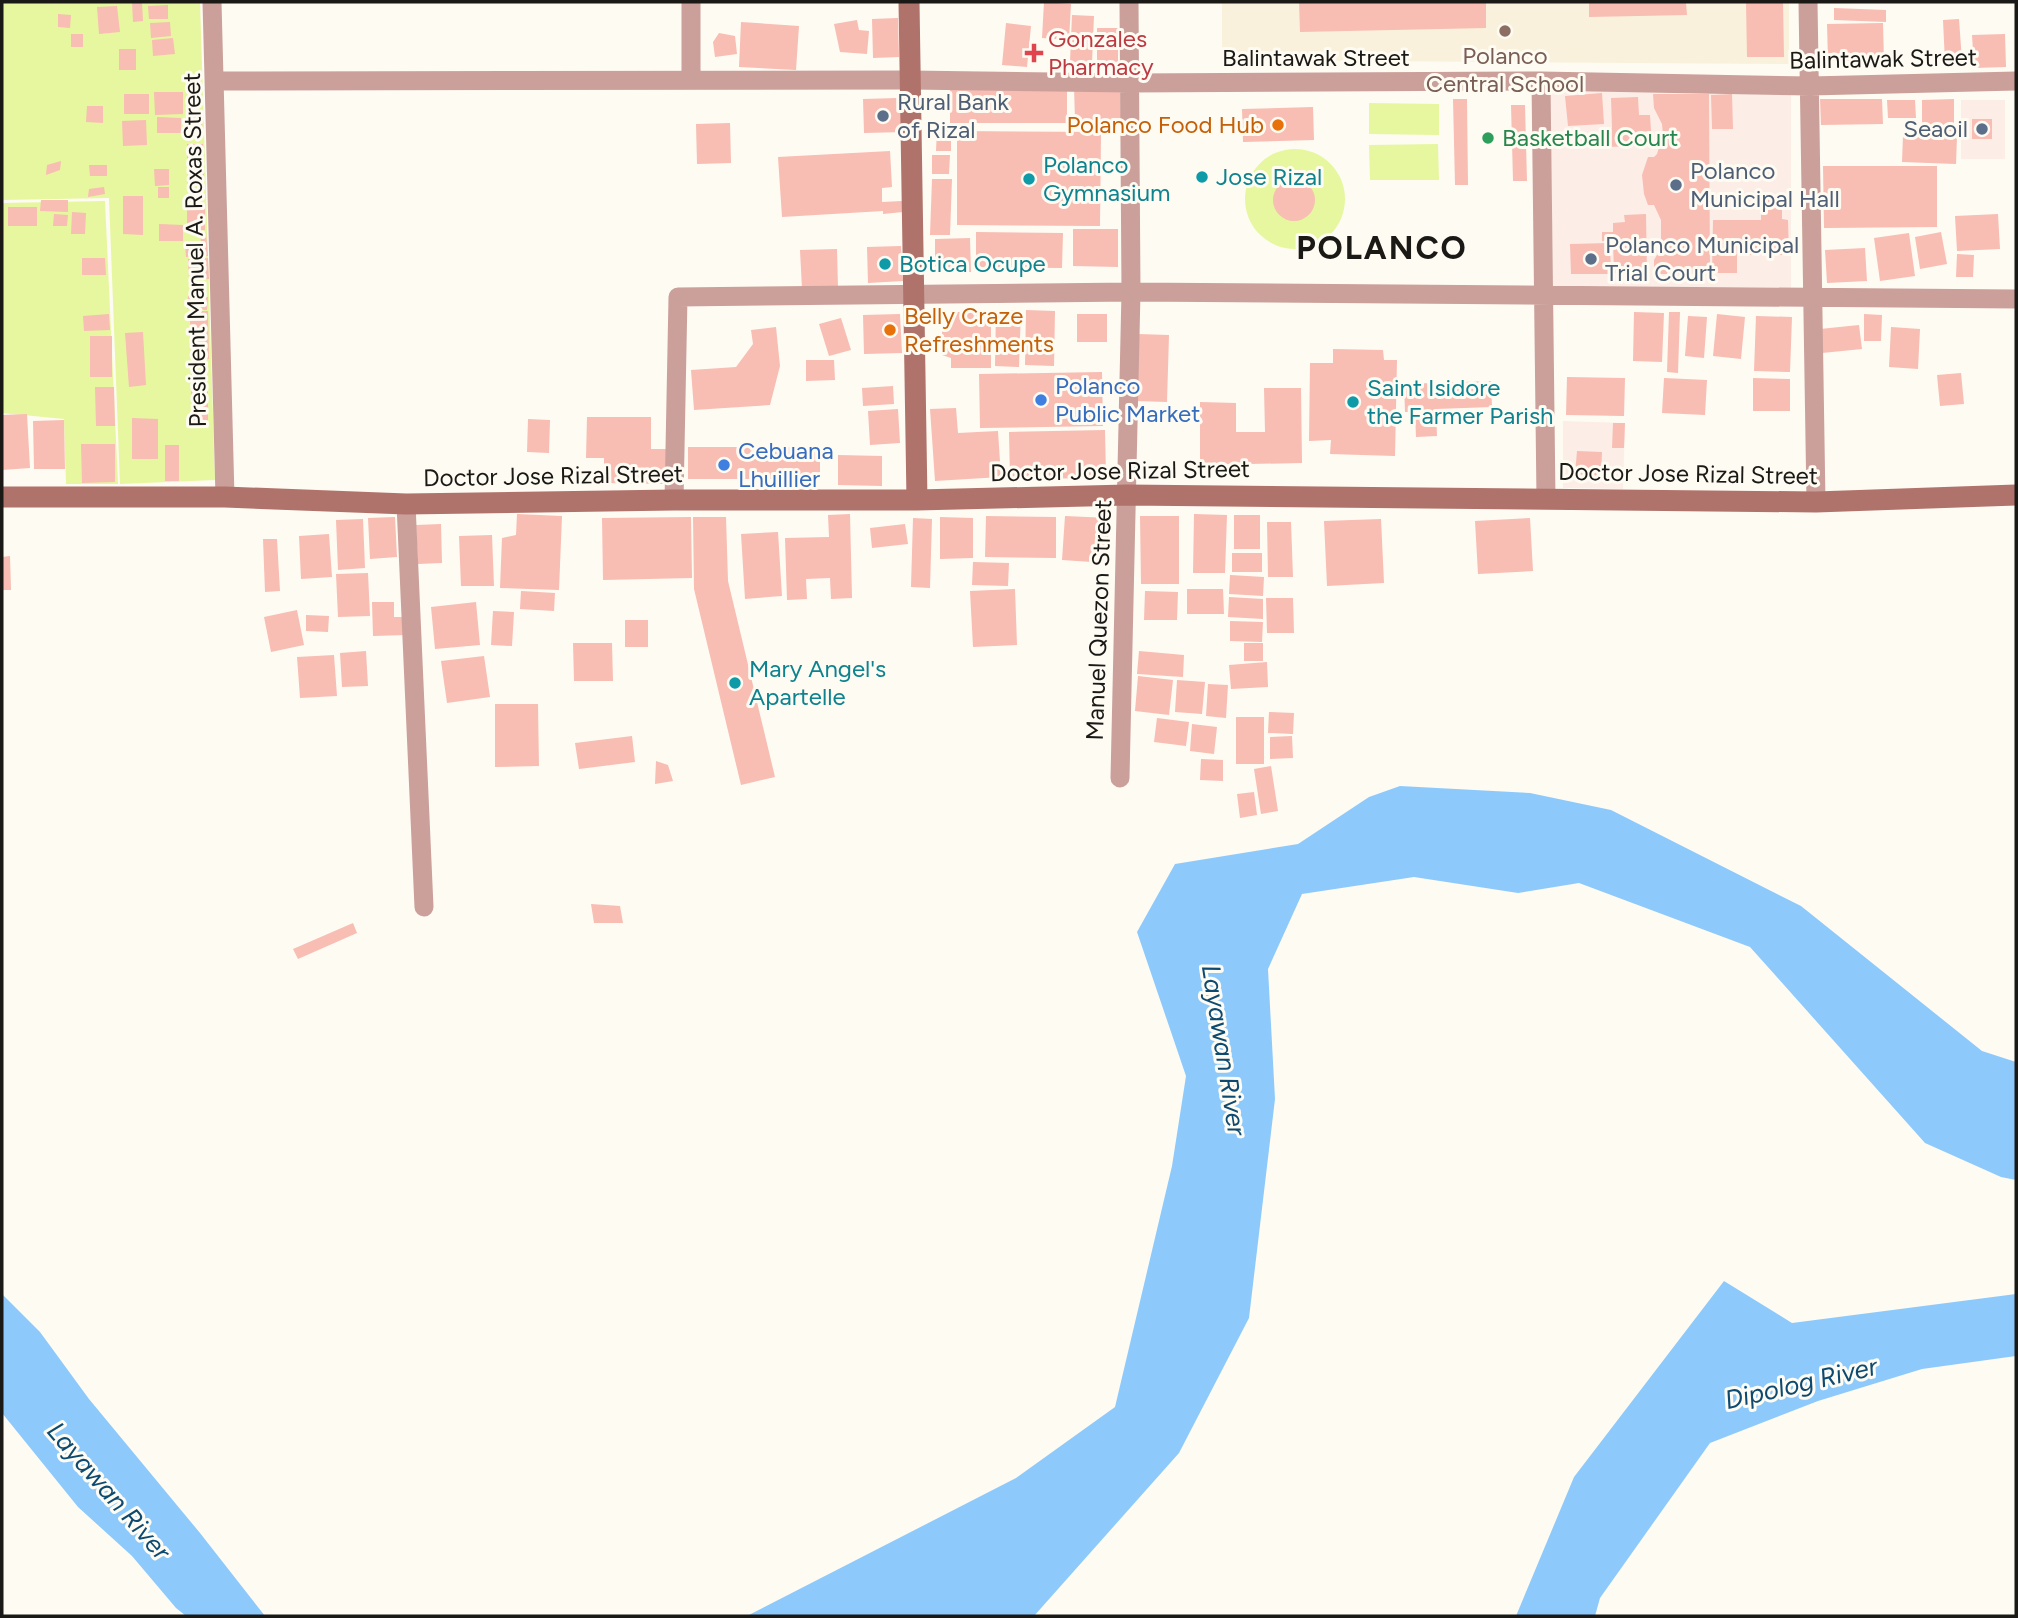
<svg xmlns="http://www.w3.org/2000/svg" width="2018" height="1618" viewBox="0 0 2018 1618" font-family="Figtree,sans-serif">
	<style>
		.commercial { fill: #fceee7 }
		.education { fill: #f9f1db }
		.green { fill: #e6f79f }
		.water { fill: #8dcafb }
		.building { fill: #f8bdb3 }
		.lines { fill: none; stroke-linecap: round; stroke-linejoin: round }
		.street { stroke: #cba09a; stroke-width: 19 }
		.secondary { stroke: #b0736b; stroke-width: 21 }
		.education-dot { fill: #8d6e63; stroke: #fefbf3; stroke-width: 2.5 }
		.health-dot { fill: #e0444e; stroke: #fefbf3; stroke-width: 2.5 }
		.service-dot { fill: #5c6f8a; stroke: #fefbf3; stroke-width: 2.5 }
		.food-dot { fill: #e8710a; stroke: #fefbf3; stroke-width: 2.5 }
		.leisure-dot { fill: #2e9e5b; stroke: #fefbf3; stroke-width: 2.5 }
		.culture-dot { fill: #0f9aa8; stroke: #fefbf3; stroke-width: 2.5 }
		.shop-dot { fill: #3f7fe0; stroke: #fefbf3; stroke-width: 2.5 }
		.labels { text-anchor: middle; stroke-width: 6; stroke-linejoin: round; paint-order: stroke }
		.health-label { font-size: 24px; fill: #be3a42; stroke: #fefbf3; text-anchor: start }
		.education-label { font-size: 24px; fill: #785e54; stroke: #fefbf3 }
		.street-label { font-size: 24px; fill: #1a1916; stroke: #fefbf3 }
		.service-label { font-size: 24px; fill: #4e5e75; stroke: #fefbf3; text-anchor: start }
		.food-label { font-size: 24px; fill: #c56008; stroke: #fefbf3; text-anchor: end }
		.leisure-label { font-size: 24px; fill: #27864d; stroke: #fefbf3; text-anchor: start }
		.culture-label { font-size: 24px; fill: #0d838f; stroke: #fefbf3; text-anchor: start }
		.shop-label { font-size: 24px; fill: #366cbe; stroke: #fefbf3; text-anchor: start }
		.water-label { font-size: 26px; font-style: italic; fill: #0d4a71; stroke: #fefbf3 }
		.district-label { font-size: 32px; font-weight: bold; letter-spacing: 2px; fill: #1a1916; stroke: #fefbf3 }
	</style>
	<rect width="100%" height="100%" fill="#fefbf3"/>
	<path class="commercial" d="M 1550,89 L 1791,91 L 1791,289 L 1553,286 Z
		M 1961,100 L 2005,100 L 2005,159 L 1961,159 Z
		M 1563,421 L 1625,423 L 1623,489 L 1563,488 Z"/>
	<path class="education" d="M 1222,2 L 1789,2 L 1789,64 L 1222,60 Z"/>
	<path class="green" d="M 2,2 L 200,2 L 215,480 L 120,484 L 109,198 L 2,200 Z
		M 1369,103 L 1439,104 L 1439,135 L 1369,134 Z
		M 1438,144 L 1439,180 L 1370,180 L 1369,145 Z
		M1245 199a50 50 0 1 1 100 0a50 50 0 1 1-100 0Z
		M 105,201 L 118,484 L 66,484 L 64,419 L 2,413 L 2,203 Z"/>
	<path class="water" d="M 1400,786 L 1530,793 L 1611,810 L 1801,906 L 1982,1051 L 2016,1062 L 2016,1180 L 2001,1177 L 1925,1143 L 1750,947 L 1579,883 L 1518,893 L 1414,877 L 1302,894 L 1268,969 L 1275,1099 L 1249,1318 L 1179,1453 L 1034,1616 L 747,1616 L 1016,1478 L 1115,1407 L 1172,1166 L 1186,1076 L 1137,932 L 1175,864 L 1298,844 L 1369,797 Z
		M 1724,1281 L 1792,1323 L 2016,1294 L 2016,1356 L 1922,1369 L 1818,1401 L 1710,1443 L 1600,1598 L 1595,1616 L 1516,1616 L 1574,1477 Z
		M 2,1294 L 40,1332 L 89,1399 L 200,1533 L 265,1616 L 186,1616 L 176,1608 L 132,1556 L 78,1507 L 2,1413 Z"/>
	<path class="building" d="M 132,2 L 142,2 L 143,21 L 133,22 Z
		M 1044,2 L 1071,4 L 1069,40 L 1042,38 Z
		M 1299,2 L 1486,2 L 1486,28 L 1300,32 Z
		M 1589,2 L 1686,2 L 1687,15 L 1589,17 Z
		M 1746,2 L 1783,2 L 1784,57 L 1747,57 Z
		M 168,5 L 168,19 L 149,19 L 148,6 Z
		M 117,6 L 120,32 L 99,34 L 97,7 Z
		M 1834,8 L 1886,10 L 1886,22 L 1834,20 Z
		M 58,14 L 71,15 L 70,28 L 58,27 Z
		M 1072,15 L 1094,16 L 1092,63 L 1070,62 Z
		M 898,18 L 899,57 L 873,58 L 872,19 Z
		M 1959,19 L 1962,61 L 1945,62 L 1943,20 Z
		M 857,20 L 859,30 L 869,31 L 867,54 L 840,52 L 834,24 Z
		M 170,22 L 171,36 L 151,38 L 150,23 Z
		M 741,22 L 799,26 L 796,70 L 739,67 Z
		M 1006,23 L 1031,26 L 1027,67 L 1002,65 Z
		M 1883,23 L 1884,61 L 1828,61 L 1827,24 Z
		M 1097,28 L 1118,28 L 1118,66 L 1097,66 Z
		M 719,33 L 735,36 L 737,54 L 715,57 L 713,42 Z
		M 71,34 L 83,34 L 83,47 L 71,47 Z
		M 2005,34 L 2006,67 L 1974,68 L 1972,35 Z
		M 173,38 L 175,54 L 153,56 L 152,40 Z
		M 119,49 L 136,49 L 136,70 L 119,70 Z
		M 1074,86 L 1120,86 L 1121,120 L 1075,121 Z
		M 950,89 L 1067,89 L 1067,123 L 950,123 Z
		M 154,92 L 183,92 L 183,114 L 155,115 Z
		M 1602,93 L 1604,124 L 1568,126 L 1565,96 Z
		M 124,94 L 149,94 L 149,114 L 124,114 Z
		M 1653,94 L 1709,94 L 1710,274 L 1654,274 L 1654,260 L 1661,248 L 1661,220 L 1654,205 L 1648,205 L 1644,194 L 1642,175 L 1648,157 L 1654,157 L 1657,154 L 1663,135 L 1662,124 L 1654,108 Z
		M 1732,94 L 1733,129 L 1712,129 L 1711,95 Z
		M 1638,97 L 1639,115 L 1650,115 L 1651,131 L 1639,132 L 1640,146 L 1604,147 L 1603,128 L 1612,128 L 1611,98 Z
		M 897,98 L 904,105 L 905,132 L 864,133 L 863,99 Z
		M 1453,99 L 1467,99 L 1468,185 L 1455,185 Z
		M 1820,99 L 1882,99 L 1883,124 L 1821,125 Z
		M 1954,99 L 1954,131 L 1922,132 L 1922,100 Z
		M 1887,100 L 1915,100 L 1916,118 L 1888,118 Z
		M 1511,105 L 1525,105 L 1527,181 L 1513,181 Z
		M 87,106 L 103,106 L 103,123 L 86,122 Z
		M 1313,107 L 1314,140 L 1243,142 L 1242,109 Z
		M 201,115 L 203,132 L 186,133 L 185,117 Z
		M 157,117 L 181,118 L 181,133 L 157,133 Z
		M 1972,119 L 1992,119 L 1992,139 L 1972,139 Z
		M 146,120 L 147,145 L 123,146 L 122,121 Z
		M 730,123 L 731,163 L 697,164 L 696,124 Z
		M 937,129 L 951,129 L 951,151 L 936,151 Z
		M 957,131 L 1101,132 L 1100,226 L 957,225 Z
		M 1903,135 L 1957,137 L 1956,164 L 1902,162 Z
		M 187,144 L 203,144 L 203,161 L 187,161 Z
		M 890,151 L 892,187 L 882,188 L 882,202 L 902,201 L 903,212 L 883,214 L 883,211 L 782,217 L 778,157 Z
		M 932,155 L 950,155 L 949,174 L 932,174 Z
		M 61,161 L 60,170 L 46,175 L 47,165 Z
		M 188,163 L 204,163 L 204,185 L 187,185 Z
		M 89,165 L 107,165 L 107,176 L 90,176 Z
		M 1823,166 L 1937,166 L 1937,227 L 1824,228 Z
		M 154,169 L 169,169 L 169,185 L 155,186 Z
		M 932,179 L 952,179 L 950,235 L 930,235 Z
		M1273 200a21 21 0 1 1 42 0a21 21 0 1 1-42 0Z
		M 104,187 L 105,194 L 88,197 L 89,189 Z
		M 158,187 L 169,187 L 169,198 L 158,198 Z
		M 123,196 L 143,196 L 143,235 L 123,234 Z
		M 1761,199 L 1782,199 L 1782,219 L 1788,220 L 1789,255 L 1737,255 L 1737,273 L 1712,273 L 1713,220 L 1761,220 Z
		M 41,200 L 68,200 L 68,212 L 40,211 Z
		M 187,204 L 205,204 L 205,230 L 187,231 Z
		M 8,207 L 37,207 L 37,226 L 8,226 Z
		M 72,212 L 86,213 L 85,234 L 71,234 Z
		M 54,214 L 68,215 L 67,226 L 53,226 Z
		M 1646,214 L 1647,273 L 1614,273 L 1613,240 L 1602,241 L 1602,232 L 1613,232 L 1613,223 L 1625,222 L 1624,215 Z
		M 1998,214 L 2000,249 L 1957,251 L 1955,216 Z
		M 159,224 L 183,225 L 183,241 L 159,241 Z
		M 1073,229 L 1118,229 L 1118,267 L 1073,266 Z
		M 206,232 L 208,256 L 186,257 L 185,244 L 201,243 L 200,233 Z
		M 976,232 L 1063,233 L 1062,268 L 976,267 Z
		M 1941,232 L 1947,264 L 1920,269 L 1915,237 Z
		M 1909,233 L 1915,276 L 1880,281 L 1874,238 Z
		M 970,238 L 971,272 L 935,273 L 935,239 Z
		M 1610,243 L 1611,274 L 1571,274 L 1570,244 Z
		M 901,246 L 903,281 L 868,283 L 867,247 Z
		M 1865,248 L 1867,281 L 1827,283 L 1825,250 Z
		M 837,249 L 838,288 L 802,289 L 800,250 Z
		M 1957,254 L 1974,255 L 1973,277 L 1956,277 Z
		M 82,258 L 105,258 L 106,275 L 82,275 Z
		M 208,258 L 209,279 L 189,280 L 188,259 Z
		M 188,296 L 208,297 L 207,310 L 187,309 Z
		M 996,310 L 1021,310 L 1019,367 L 995,366 Z
		M 1026,310 L 1055,311 L 1054,366 L 1025,365 Z
		M 201,311 L 208,311 L 209,359 L 191,359 L 190,320 L 201,320 Z
		M 950,312 L 991,312 L 991,368 L 951,368 L 951,358 L 942,355 L 942,325 L 950,325 Z
		M 1634,312 L 1664,313 L 1662,362 L 1633,361 Z
		M 1669,312 L 1680,312 L 1678,373 L 1667,372 Z
		M 109,314 L 110,330 L 84,331 L 83,316 Z
		M 900,314 L 902,353 L 864,354 L 863,315 Z
		M 1077,314 L 1107,314 L 1107,342 L 1077,342 Z
		M 1717,314 L 1745,317 L 1741,359 L 1713,356 Z
		M 1864,314 L 1882,315 L 1881,341 L 1864,341 Z
		M 1688,316 L 1707,317 L 1704,358 L 1685,356 Z
		M 1756,316 L 1792,317 L 1790,372 L 1754,371 Z
		M 841,318 L 851,350 L 829,356 L 819,324 Z
		M 1859,325 L 1862,349 L 1822,353 L 1820,329 Z
		M 776,327 L 780,366 L 770,405 L 694,410 L 691,370 L 736,367 L 753,344 L 751,330 Z
		M 1891,327 L 1920,329 L 1918,369 L 1889,367 Z
		M 143,332 L 146,385 L 129,387 L 125,333 Z
		M 1138,334 L 1169,335 L 1167,402 L 1136,401 Z
		M 90,336 L 112,336 L 112,377 L 90,377 Z
		M 1333,349 L 1383,350 L 1384,360 L 1397,360 L 1395,456 L 1330,454 L 1331,440 L 1309,441 L 1310,363 L 1333,363 Z
		M 806,360 L 834,360 L 835,380 L 806,381 Z
		M 1102,372 L 1103,426 L 980,428 L 979,374 Z
		M 1961,373 L 1964,404 L 1940,406 L 1937,375 Z
		M 191,374 L 208,375 L 207,390 L 191,389 Z
		M 1567,377 L 1625,378 L 1624,416 L 1566,415 Z
		M 1664,378 L 1707,380 L 1705,415 L 1662,413 Z
		M 1753,378 L 1790,379 L 1790,411 L 1753,411 Z
		M 1491,381 L 1492,407 L 1436,409 L 1437,436 L 1416,437 L 1415,412 L 1405,412 L 1404,384 Z
		M 893,386 L 894,404 L 863,406 L 862,388 Z
		M 95,387 L 114,387 L 115,426 L 96,426 Z
		M 1264,388 L 1301,388 L 1302,463 L 1200,465 L 1200,402 L 1236,403 L 1236,432 L 1265,432 Z
		M 191,391 L 208,391 L 208,426 L 191,426 Z
		M 956,408 L 958,433 L 998,431 L 1001,477 L 935,481 L 930,409 Z
		M 898,409 L 900,443 L 870,445 L 868,411 Z
		M 27,414 L 30,468 L 2,470 L 2,415 Z
		M 587,417 L 651,417 L 651,449 L 668,449 L 667,484 L 604,483 L 604,458 L 586,458 Z
		M 132,418 L 158,419 L 158,459 L 132,459 Z
		M 528,419 L 550,420 L 549,453 L 527,452 Z
		M 64,420 L 65,469 L 34,469 L 33,421 Z
		M 1613,423 L 1625,423 L 1624,448 L 1612,448 Z
		M 1105,430 L 1106,478 L 1010,479 L 1009,432 Z
		M 81,444 L 115,444 L 115,482 L 82,483 Z
		M 165,445 L 179,445 L 179,481 L 165,481 Z
		M 688,447 L 820,447 L 820,479 L 688,479 Z
		M 1577,451 L 1602,452 L 1601,476 L 1575,474 Z
		M 838,455 L 882,456 L 882,486 L 838,485 Z
		M 517,514 L 562,516 L 559,590 L 500,588 L 502,538 L 516,535 Z
		M 850,514 L 852,598 L 831,599 L 830,578 L 806,579 L 807,599 L 787,600 L 785,538 L 829,537 L 828,515 Z
		M 1194,514 L 1227,515 L 1225,573 L 1193,573 Z
		M 1234,515 L 1260,515 L 1260,549 L 1234,549 Z
		M 986,516 L 1056,517 L 1056,558 L 985,557 Z
		M 1065,516 L 1109,518 L 1107,563 L 1062,560 Z
		M 1140,516 L 1179,516 L 1179,584 L 1141,584 Z
		M 395,517 L 397,557 L 370,559 L 368,518 Z
		M 691,517 L 692,578 L 603,580 L 602,518 Z
		M 693,517 L 726,517 L 728,581 L 775,777 L 741,785 L 694,589 Z
		M 940,517 L 973,518 L 973,558 L 940,559 Z
		M 913,518 L 932,519 L 930,588 L 911,587 Z
		M 1530,518 L 1533,571 L 1478,574 L 1475,521 Z
		M 363,519 L 365,568 L 338,570 L 336,520 Z
		M 1381,519 L 1384,583 L 1327,586 L 1324,521 Z
		M 1267,522 L 1291,522 L 1293,577 L 1268,577 Z
		M 441,524 L 442,563 L 418,564 L 416,525 Z
		M 905,524 L 908,544 L 872,548 L 870,528 Z
		M 778,532 L 782,596 L 745,599 L 741,534 Z
		M 329,534 L 332,577 L 301,579 L 299,536 Z
		M 492,535 L 494,586 L 461,586 L 459,536 Z
		M 263,539 L 277,539 L 280,591 L 265,592 Z
		M 1232,553 L 1262,553 L 1262,572 L 1232,572 Z
		M 10,556 L 11,590 L 2,590 L 2,557 Z
		M 973,562 L 1009,563 L 1008,586 L 972,585 Z
		M 368,573 L 370,616 L 338,617 L 336,574 Z
		M 1230,575 L 1264,577 L 1263,596 L 1229,594 Z
		M 1015,589 L 1017,645 L 973,647 L 970,591 Z
		M 1187,589 L 1223,589 L 1224,614 L 1187,614 Z
		M 521,591 L 555,593 L 554,611 L 520,609 Z
		M 1145,591 L 1178,592 L 1177,620 L 1144,620 Z
		M 1229,597 L 1263,599 L 1263,619 L 1228,617 Z
		M 1266,598 L 1293,598 L 1294,633 L 1267,633 Z
		M 372,602 L 394,602 L 394,617 L 407,617 L 407,635 L 373,636 Z
		M 476,602 L 480,645 L 435,649 L 431,607 Z
		M 297,610 L 304,645 L 271,652 L 264,617 Z
		M 493,611 L 514,612 L 512,646 L 491,645 Z
		M 306,615 L 329,616 L 328,632 L 306,631 Z
		M 625,620 L 648,620 L 648,647 L 625,647 Z
		M 1230,621 L 1263,622 L 1262,642 L 1230,641 Z
		M 573,643 L 612,643 L 613,681 L 574,681 Z
		M 1244,643 L 1263,643 L 1263,661 L 1244,661 Z
		M 366,651 L 368,686 L 342,687 L 340,653 Z
		M 1139,651 L 1184,655 L 1183,677 L 1137,674 Z
		M 334,655 L 337,696 L 300,698 L 297,657 Z
		M 484,656 L 490,697 L 447,703 L 441,661 Z
		M 1267,662 L 1268,687 L 1231,689 L 1229,665 Z
		M 1138,676 L 1173,680 L 1169,715 L 1135,711 Z
		M 1177,680 L 1205,682 L 1202,714 L 1175,712 Z
		M 1208,684 L 1228,685 L 1226,718 L 1206,716 Z
		M 495,704 L 538,704 L 539,766 L 495,767 Z
		M 1269,712 L 1294,713 L 1293,734 L 1268,733 Z
		M 1236,717 L 1264,717 L 1264,764 L 1236,764 Z
		M 1157,718 L 1189,722 L 1186,746 L 1154,742 Z
		M 1192,724 L 1217,727 L 1214,754 L 1190,751 Z
		M 632,736 L 635,762 L 579,769 L 575,743 Z
		M 1292,736 L 1293,758 L 1270,759 L 1270,737 Z
		M 1201,759 L 1223,760 L 1223,781 L 1200,780 Z
		M 656,761 L 668,765 L 673,781 L 655,784 Z
		M 1271,766 L 1278,811 L 1261,814 L 1254,769 Z
		M 1254,792 L 1257,815 L 1240,818 L 1237,794 Z
		M 591,904 L 620,906 L 623,923 L 594,923 Z
		M 353,923 L 357,933 L 298,959 L 293,949 Z"/>
	<g class="lines">
		<path class="street" d="M 212,2 L 225,497
			M 1808,2 L 1816,502
			M 691,80 L 691,2
			M 215,81 L 910,80 L 1129,83 L 1541,81 L 1810,86 L 2016,81
			M 1541,81 L 1546,499
			M 674,500 L 678,297 L 1131,292 L 2016,299
			M 406,504 L 424,907
			M 1120,778 L 1131,292 L 1129,2"/>
		<path class="secondary" d="M 909,2 L 917,500
			M 2,497 L 225,497 L 406,504 L 674,500 L 917,500 L 1127,495 L 1816,502 L 2016,495"/>
	</g>
	<circle class="education-dot" cx="1505" cy="31" r="7"/>
	<path class="health-dot" d="M1030.5 42.5h7v7h7v7h-7v7h-7v-7h-7v-7h7z"/>
	<g class="service-dot">
		<circle cx="883" cy="116" r="7"/>
		<circle cx="1982" cy="129" r="7"/>
		<circle cx="1676" cy="185" r="7"/>
		<circle cx="1591" cy="259" r="7"/>
	</g>
	<g class="food-dot">
		<circle cx="1278" cy="125" r="7"/>
		<circle cx="890" cy="330" r="7"/>
	</g>
	<circle class="leisure-dot" cx="1488" cy="138" r="7"/>
	<g class="culture-dot">
		<circle cx="1202" cy="177" r="7"/>
		<circle cx="1029" cy="179" r="7"/>
		<circle cx="885" cy="264" r="7"/>
		<circle cx="1353" cy="402" r="7"/>
		<circle cx="735" cy="683" r="7"/>
	</g>
	<g class="shop-dot">
		<circle cx="1041" cy="400" r="7"/>
		<circle cx="724" cy="465" r="7"/>
	</g>
	<g class="labels">
		<g class="health-label">
			<text x="1048" y="47">Gonzales<tspan x="1048" dy="28">Pharmacy</tspan></text>
		</g>
		<g class="education-label">
			<text x="1505" y="64">Polanco<tspan x="1505" dy="28">Central School</tspan></text>
		</g>
		<g class="street-label">
			<text x="1316" y="66">Balintawak Street</text>
			<text transform="translate(1883 59) rotate(-1)" y="8">Balintawak Street</text>
			<text transform="translate(195 250) rotate(-91)" y="8">President Manuel A. Roxas Street</text>
			<text transform="translate(1120 471) rotate(-1)" y="8">Doctor Jose Rizal Street</text>
			<text transform="translate(1688 474) rotate(1)" y="8">Doctor Jose Rizal Street</text>
			<text transform="translate(553 476) rotate(-1)" y="8">Doctor Jose Rizal Street</text>
			<text transform="translate(1099 620) rotate(-88)" y="8">Manuel Quezon Street</text>
		</g>
		<g class="service-label">
			<text x="897" y="110">Rural Bank<tspan x="897" dy="28">of Rizal</tspan></text>
			<text x="1968" y="137" text-anchor="end">Seaoil</text>
			<text x="1690" y="179">Polanco<tspan x="1690" dy="28">Municipal Hall</tspan></text>
			<text x="1605" y="253">Polanco Municipal<tspan x="1605" dy="28">Trial Court</tspan></text>
		</g>
		<g class="food-label">
			<text x="1264" y="133">Polanco Food Hub</text>
			<text x="904" y="324" text-anchor="start">Belly Craze<tspan x="904" dy="28">Refreshments</tspan></text>
		</g>
		<g class="leisure-label">
			<text x="1502" y="146">Basketball Court</text>
		</g>
		<g class="culture-label">
			<text x="1043" y="173">Polanco<tspan x="1043" dy="28">Gymnasium</tspan></text>
			<text x="1216" y="185">Jose Rizal</text>
			<text x="899" y="272">Botica Ocupe</text>
			<text x="1367" y="396">Saint Isidore<tspan x="1367" dy="28">the Farmer Parish</tspan></text>
			<text x="749" y="677">Mary Angel's<tspan x="749" dy="28">Apartelle</tspan></text>
		</g>
		<g class="shop-label">
			<text x="1055" y="394">Polanco<tspan x="1055" dy="28">Public Market</tspan></text>
			<text x="738" y="459">Cebuana<tspan x="738" dy="28">Lhuillier</tspan></text>
		</g>
		<g class="water-label">
			<text transform="translate(1224 1050) rotate(81)" y="9">Layawan River</text>
			<text transform="translate(1801 1383) rotate(-13)" y="9">Dipolog River</text>
			<text transform="translate(109 1491) rotate(49)" y="9">Layawan River</text>
		</g>
		<g class="district-label">
			<text x="1382" y="259">POLANCO</text>
		</g>
	</g>
	<rect width="2018" height="1618" fill="none" stroke="#1a1916" stroke-width="7"/>
</svg>
